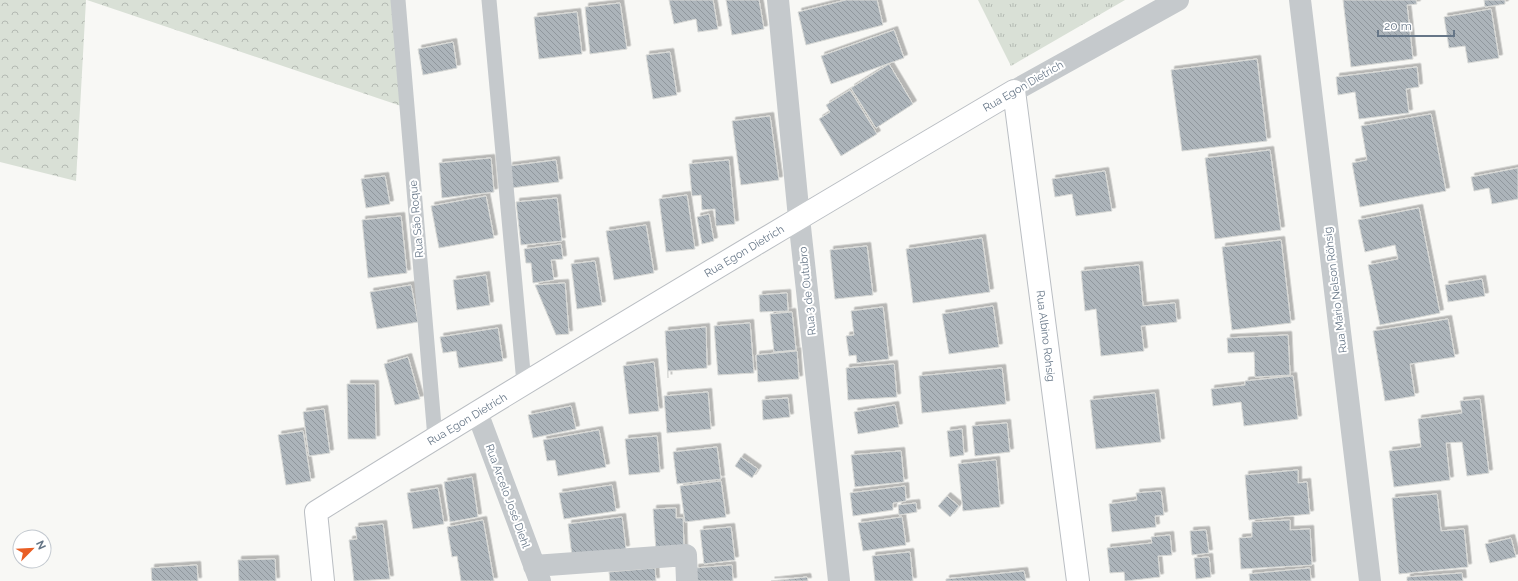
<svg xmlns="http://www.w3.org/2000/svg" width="1518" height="581" viewBox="0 0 1518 581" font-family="Raleway,sans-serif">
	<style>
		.forest { fill: url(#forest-crowns) }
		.park { fill: url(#park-tufts) }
		.building { fill: url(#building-back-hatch); stroke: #d9dad7; filter: url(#shadow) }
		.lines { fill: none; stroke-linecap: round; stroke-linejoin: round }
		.secondary-casing { stroke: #babec3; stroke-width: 24 }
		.lane { stroke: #c5c9cc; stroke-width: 15 }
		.street { stroke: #c5c9cc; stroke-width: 22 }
		.secondary { stroke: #fff; stroke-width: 22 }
		.labels { text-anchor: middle; stroke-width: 4; stroke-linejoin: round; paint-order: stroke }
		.street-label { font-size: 11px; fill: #667687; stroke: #fff }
	</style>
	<defs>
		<pattern id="forest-crowns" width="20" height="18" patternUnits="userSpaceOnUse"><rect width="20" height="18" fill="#d9e0d6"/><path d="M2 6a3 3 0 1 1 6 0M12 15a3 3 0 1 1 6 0" fill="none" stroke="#b4bab3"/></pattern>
		<pattern id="park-tufts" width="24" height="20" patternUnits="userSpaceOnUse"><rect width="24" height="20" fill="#d9e0d6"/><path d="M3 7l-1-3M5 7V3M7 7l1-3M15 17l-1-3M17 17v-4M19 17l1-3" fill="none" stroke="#b4bab3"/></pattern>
		<pattern id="building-back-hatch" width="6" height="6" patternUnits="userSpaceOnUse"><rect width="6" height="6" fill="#acb4ba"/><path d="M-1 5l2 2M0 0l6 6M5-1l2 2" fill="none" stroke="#90979d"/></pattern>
		<filter id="shadow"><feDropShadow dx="3.5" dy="-3.5" stdDeviation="0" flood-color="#0004"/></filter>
	</defs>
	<rect width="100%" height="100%" fill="#f8f8f5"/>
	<path class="forest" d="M 0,0 L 86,0 L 76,181 L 0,162 Z
		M 87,0 L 395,0 L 404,107 Z"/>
	<path class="park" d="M 978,0 L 1125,0 L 1011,66 Z"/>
	<path class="building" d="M 669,0 L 713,0 L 718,29 L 698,32 L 696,19 L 674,24 Z
		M 726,0 L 759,0 L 764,29 L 732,35 Z
		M 846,0 L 877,0 L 883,25 L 806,45 L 798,12 Z
		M 1343,0 L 1416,0 L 1417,4 L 1407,5 L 1413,59 L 1351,67 Z
		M 1484,0 L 1505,0 L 1505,4 L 1485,7 Z
		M 620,3 L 627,49 L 590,54 L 585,7 Z
		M 1491,9 L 1499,58 L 1468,63 L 1465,46 L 1449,48 L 1444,17 Z
		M 577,12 L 582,54 L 539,59 L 534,17 Z
		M 894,30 L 904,58 L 831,84 L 821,56 Z
		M 453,42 L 457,68 L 423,75 L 418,49 Z
		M 670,52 L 677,95 L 653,99 L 646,55 Z
		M 1257,59 L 1267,141 L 1182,151 L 1171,70 Z
		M 889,64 L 913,104 L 876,128 L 851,88 Z
		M 1417,67 L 1419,87 L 1406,89 L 1409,113 L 1359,119 L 1355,92 L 1338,95 L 1336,77 Z
		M 850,90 L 877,134 L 841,156 L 819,119 L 830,112 L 826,105 Z
		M 1431,114 L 1446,191 L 1360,207 L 1352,163 L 1367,160 L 1361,126 Z
		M 770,116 L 779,180 L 741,185 L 732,121 Z
		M 1270,150 L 1281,230 L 1215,239 L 1205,158 Z
		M 491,158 L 494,192 L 442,198 L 439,163 Z
		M 556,160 L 559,182 L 511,188 L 509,166 Z
		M 729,160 L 735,224 L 716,226 L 715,209 L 702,210 L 701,195 L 692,196 L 689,164 Z
		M 1518,168 L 1518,199 L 1492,204 L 1489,188 L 1474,191 L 1471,177 Z
		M 1105,171 L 1112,211 L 1076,216 L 1072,194 L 1055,197 L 1052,179 Z
		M 385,176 L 390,204 L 366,208 L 361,179 Z
		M 687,195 L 695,249 L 666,252 L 659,199 Z
		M 486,196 L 494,238 L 439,248 L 431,206 Z
		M 557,198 L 562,241 L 521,245 L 516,202 Z
		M 1419,208 L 1440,313 L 1380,325 L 1368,265 L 1398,259 L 1395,245 L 1365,252 L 1358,220 Z
		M 709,214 L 714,241 L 702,244 L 697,217 Z
		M 401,216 L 407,273 L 368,278 L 362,220 Z
		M 646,225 L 654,273 L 614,280 L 606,231 Z
		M 982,238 L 990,292 L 913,303 L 906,249 Z
		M 1281,240 L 1291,323 L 1232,330 L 1222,247 Z
		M 561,244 L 563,259 L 551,260 L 554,280 L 533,283 L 531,263 L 526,263 L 524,249 Z
		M 867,246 L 873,295 L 835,299 L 830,250 Z
		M 595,261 L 602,305 L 577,309 L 571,264 Z
		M 1139,265 L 1143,306 L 1175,303 L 1177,322 L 1141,326 L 1144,351 L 1101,356 L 1096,309 L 1085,311 L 1081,271 Z
		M 486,275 L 490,305 L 457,310 L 453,280 Z
		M 1482,279 L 1485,296 L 1448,302 L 1445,285 Z
		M 565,283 L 569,334 L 556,335 L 535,285 Z
		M 411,285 L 418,322 L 377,329 L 370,292 Z
		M 787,293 L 788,311 L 760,312 L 759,295 Z
		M 993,306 L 999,347 L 949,354 L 942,314 Z
		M 883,307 L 889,359 L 857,363 L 856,355 L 849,356 L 846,336 L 854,335 L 851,311 Z
		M 792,312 L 796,350 L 774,352 L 770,314 Z
		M 1448,319 L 1455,357 L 1410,364 L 1415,396 L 1385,401 L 1373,331 Z
		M 750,323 L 754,373 L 718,375 L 714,326 Z
		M 706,327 L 707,368 L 668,371 L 668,378 L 665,331 Z
		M 498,328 L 503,361 L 459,368 L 456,351 L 443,353 L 440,337 Z
		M 1288,335 L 1290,375 L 1255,377 L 1254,352 L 1228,353 L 1227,338 Z
		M 797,351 L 799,379 L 758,382 L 756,355 Z
		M 408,357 L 420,399 L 395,405 L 384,364 Z
		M 654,362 L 659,411 L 629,414 L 623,366 Z
		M 894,364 L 897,397 L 848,400 L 846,368 Z
		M 1002,368 L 1006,404 L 922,413 L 919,376 Z
		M 1293,376 L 1298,419 L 1244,426 L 1241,402 L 1213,406 L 1211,389 L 1245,385 L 1245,381 Z
		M 347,384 L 375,384 L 376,439 L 348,439 Z
		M 708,392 L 711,429 L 667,433 L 664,396 Z
		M 1155,393 L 1161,442 L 1096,449 L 1090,400 Z
		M 788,398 L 790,417 L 763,420 L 762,400 Z
		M 1480,399 L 1489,473 L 1467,476 L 1462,442 L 1446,443 L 1450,480 L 1394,487 L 1389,451 L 1421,447 L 1418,419 L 1462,413 L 1460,401 Z
		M 895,405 L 899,427 L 858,434 L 854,412 Z
		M 571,406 L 576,429 L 533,438 L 528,415 Z
		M 324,409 L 330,453 L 309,456 L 303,412 Z
		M 1007,423 L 1010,452 L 975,456 L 972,426 Z
		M 962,429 L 964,455 L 950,457 L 947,431 Z
		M 599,430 L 606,467 L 558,476 L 555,460 L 547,461 L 543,440 Z
		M 303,431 L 311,481 L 286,485 L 278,435 Z
		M 657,436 L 660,472 L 629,475 L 625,439 Z
		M 717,447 L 721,479 L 677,484 L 673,452 Z
		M 901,451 L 904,482 L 855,487 L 851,455 Z
		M 741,457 L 758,469 L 752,478 L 735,466 Z
		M 996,460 L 1000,507 L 963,511 L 958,464 Z
		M 1298,470 L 1298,483 L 1307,482 L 1310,514 L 1249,520 L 1245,475 Z
		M 472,477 L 478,517 L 450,522 L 444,482 Z
		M 721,481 L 726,517 L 685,522 L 680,486 Z
		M 612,485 L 616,511 L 564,519 L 559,493 Z
		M 905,486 L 906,501 L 893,503 L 893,510 L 853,516 L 850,493 Z
		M 438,488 L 444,524 L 413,529 L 407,493 Z
		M 1161,491 L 1164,515 L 1155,516 L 1156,527 L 1112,532 L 1109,504 L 1137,500 L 1136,493 Z
		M 1437,494 L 1441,531 L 1464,529 L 1468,567 L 1399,574 L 1392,498 Z
		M 947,496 L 959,506 L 950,517 L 938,506 Z
		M 916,503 L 917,512 L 899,515 L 898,505 Z
		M 676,508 L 676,518 L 683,518 L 684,550 L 656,551 L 653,509 Z
		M 622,517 L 626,549 L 572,556 L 568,524 Z
		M 902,517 L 906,545 L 863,551 L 858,523 Z
		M 483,520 L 494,581 L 461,581 L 457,556 L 452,557 L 447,527 Z
		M 1290,520 L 1290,530 L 1310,529 L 1312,565 L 1241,569 L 1239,538 L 1252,537 L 1252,522 Z
		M 383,524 L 390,579 L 354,581 L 349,540 L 357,539 L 355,527 Z
		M 731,527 L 735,560 L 704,564 L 700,530 Z
		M 1206,530 L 1209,553 L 1192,555 L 1190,531 Z
		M 1170,535 L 1172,555 L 1158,556 L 1160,577 L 1125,581 L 1124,572 L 1110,573 L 1107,548 L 1152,543 L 1151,537 Z
		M 1511,538 L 1516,557 L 1490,563 L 1485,544 Z
		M 910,552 L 913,581 L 875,581 L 872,556 Z
		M 1209,557 L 1211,577 L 1196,579 L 1194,558 Z
		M 275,559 L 276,581 L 239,581 L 238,560 Z
		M 197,565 L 198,581 L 152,581 L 151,568 Z
		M 732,565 L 733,581 L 697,581 L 695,568 Z
		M 655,568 L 656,581 L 610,581 L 609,572 Z
		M 1310,568 L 1311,581 L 1250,581 L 1249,574 Z
		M 1024,571 L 1026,581 L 946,581 L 946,579 Z
		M 1462,573 L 1463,581 L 1407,581 L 1407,577 Z
		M 807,577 L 808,581 L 771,581 Z"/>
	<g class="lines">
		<g class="secondary-casing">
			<path id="secondary" d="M 323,581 L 316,512 C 546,368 780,229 1014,91 L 1078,581"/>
		</g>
		<path class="lane" d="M 398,0 L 435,438
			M 489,0 L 524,383"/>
		<path class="street" d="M 778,0 L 799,218 L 839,581
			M 1300,0 L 1370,581
			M 1014,91 L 1178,0
			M 477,412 L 540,581
			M 534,566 L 686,555 L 687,581"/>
		<use href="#secondary" class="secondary"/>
	</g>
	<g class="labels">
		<g class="street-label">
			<text transform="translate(1023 86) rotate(-30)" y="4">Rua Egon Dietrich</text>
			<text transform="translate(416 219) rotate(-95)" y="4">Rua São Roque</text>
			<text transform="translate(744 251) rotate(-31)" y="4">Rua Egon Dietrich</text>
			<text transform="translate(1335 290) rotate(-97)" y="4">Rua Mário Nelson Röhsig</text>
			<text transform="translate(807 291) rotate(-96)" y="4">Rua 3 de Outubro</text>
			<text transform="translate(1046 336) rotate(83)" y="4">Rua Albino Rohsig</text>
			<text transform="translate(467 419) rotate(-31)" y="4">Rua Egon Dietrich</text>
			<text transform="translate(508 496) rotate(70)" y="4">Rua Arcelo José Diehl</text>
		</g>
	</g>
	<g transform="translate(32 549) rotate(66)"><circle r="19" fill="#ffffff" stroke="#c2c8cf"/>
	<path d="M0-3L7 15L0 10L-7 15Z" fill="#e95e24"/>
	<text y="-6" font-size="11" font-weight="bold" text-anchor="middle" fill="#667687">N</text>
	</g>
	<path d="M1378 30v6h76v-6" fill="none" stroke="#667687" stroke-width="2"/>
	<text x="1384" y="30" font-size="12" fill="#667687" stroke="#ffffff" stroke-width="3" paint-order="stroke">20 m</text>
</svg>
